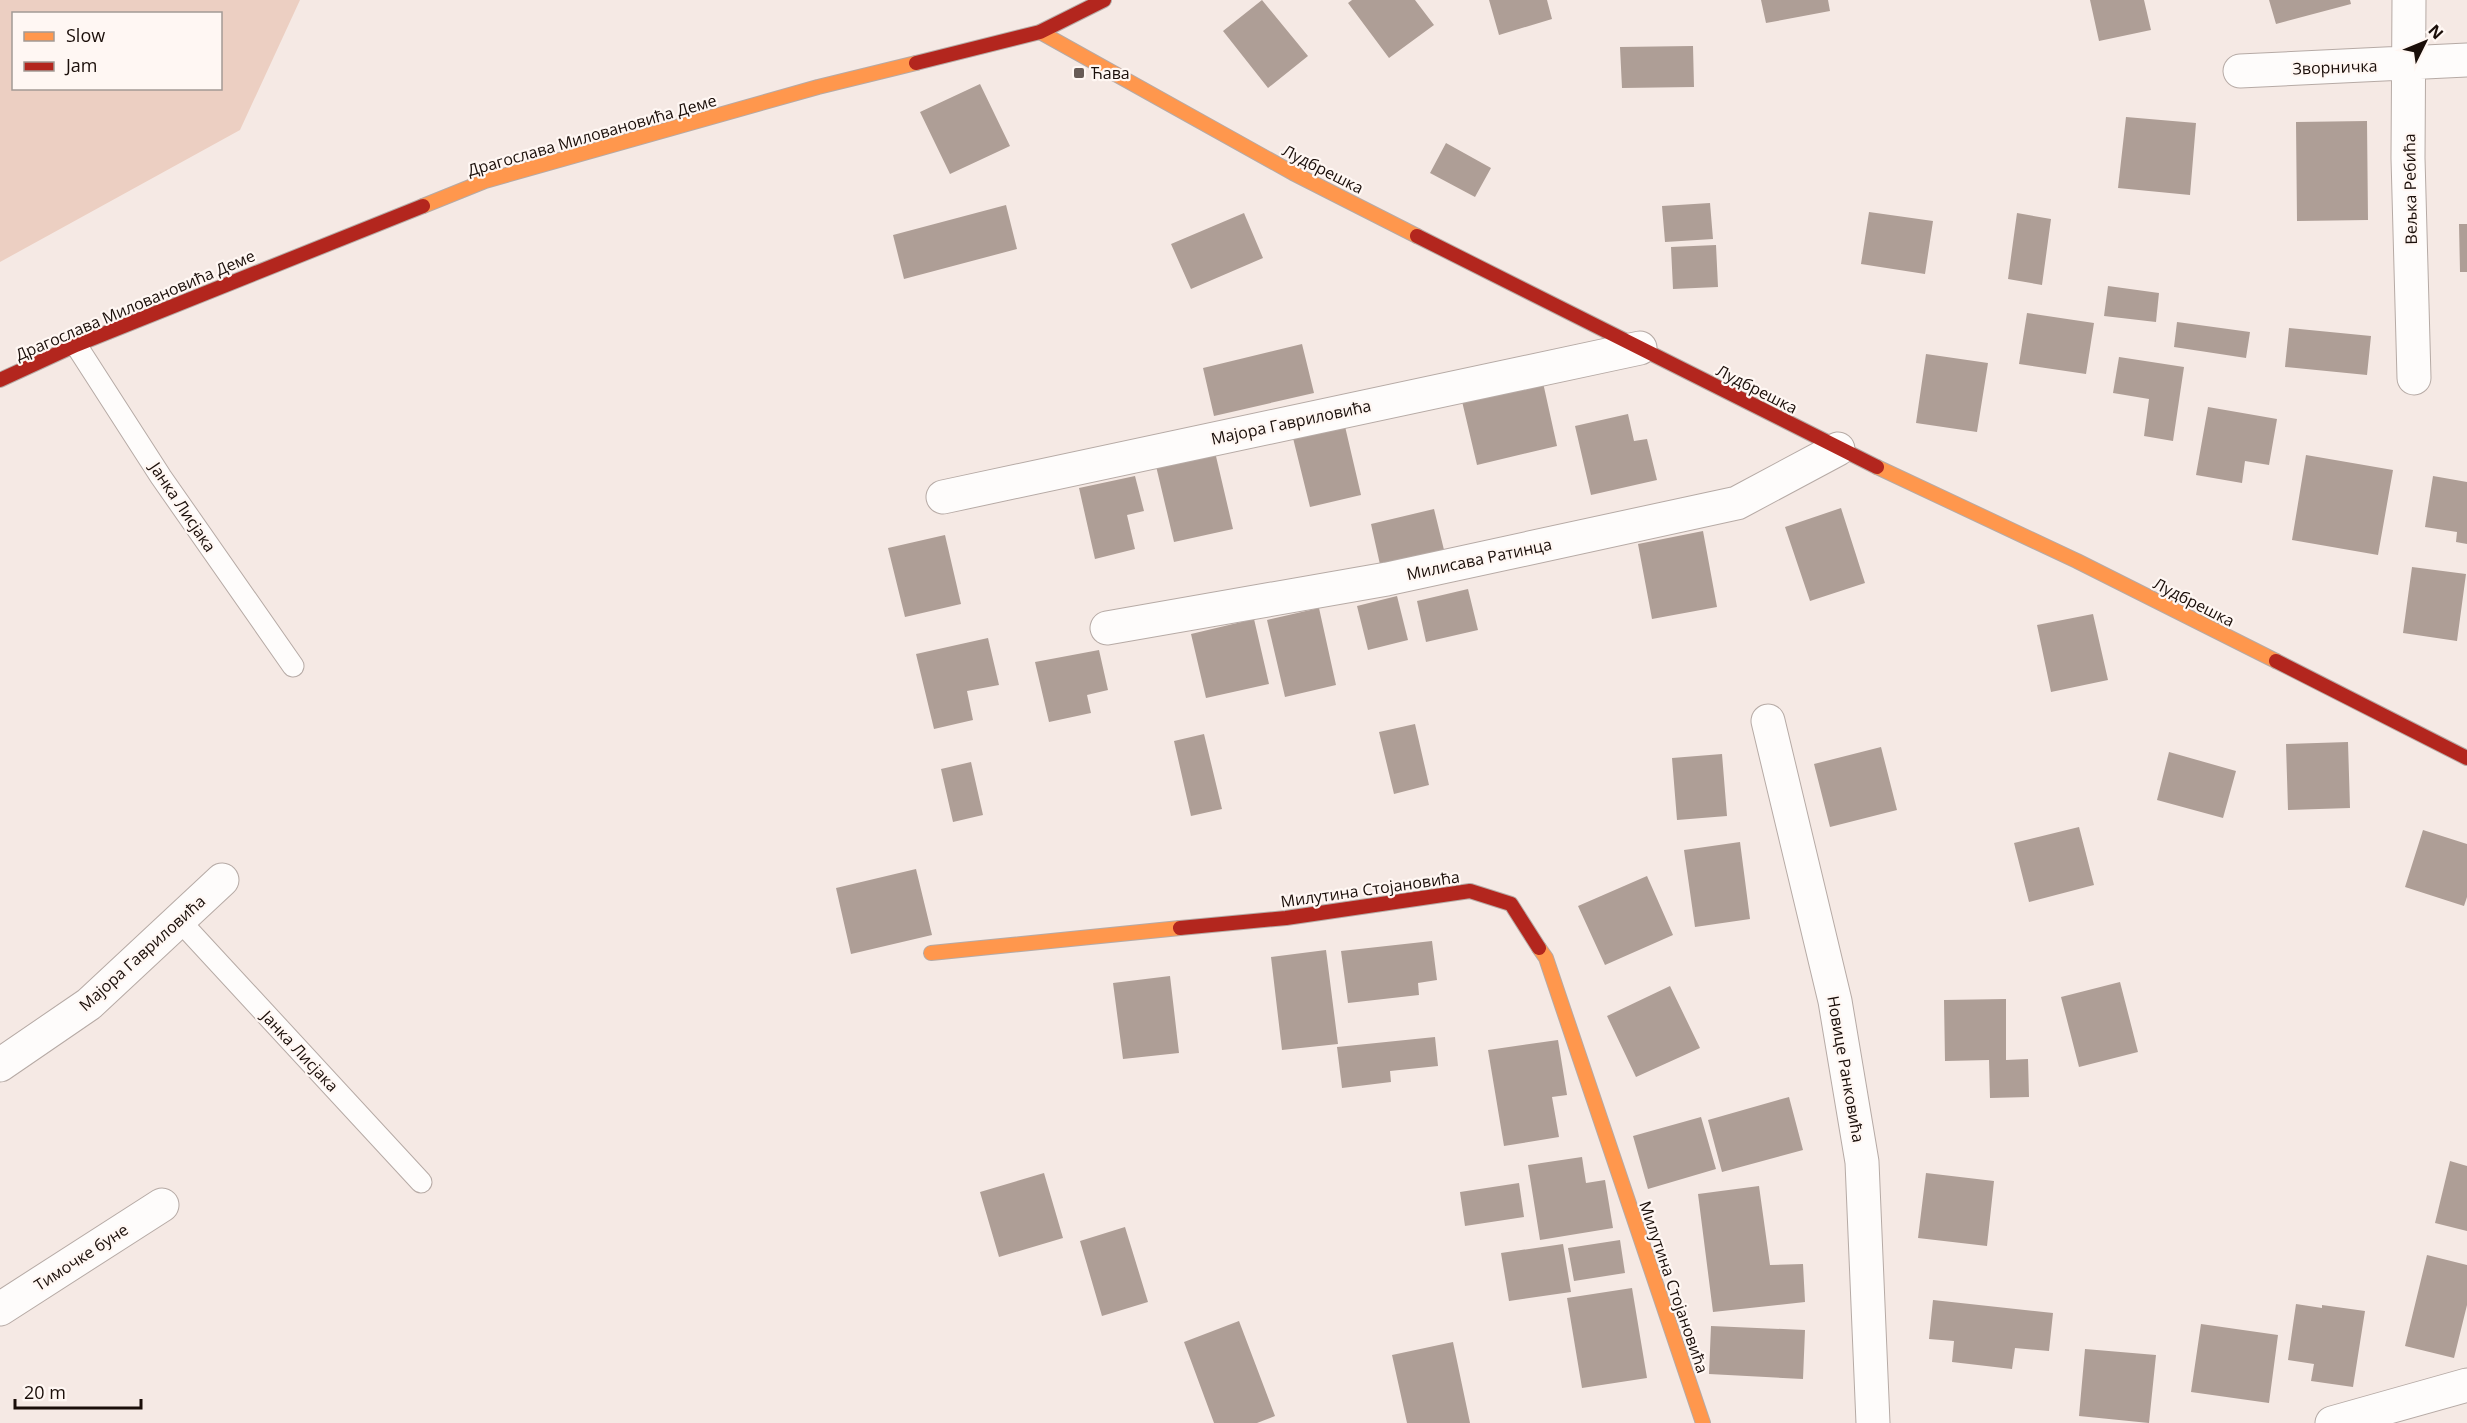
<svg xmlns="http://www.w3.org/2000/svg" width="2467" height="1423" viewBox="0 0 2467 1423" font-family="'Open Sans',sans-serif">
	<style>
		.green { fill: #eccfc2; fill-rule: evenodd }
		.building { fill: #ae9e96 }
		.lines { fill: none; stroke-linecap: round; stroke-linejoin: round }
		.lane-casing { stroke: #b6aaa5; stroke-width: 23 }
		.street-casing { stroke: #b6aaa5; stroke-width: 35 }
		.slow-casing { stroke: #b6aaa5; stroke-width: 16 }
		.jam-casing { stroke: #b6aaa5; stroke-width: 16 }
		.lane { stroke: #fefcfb; stroke-width: 21 }
		.street { stroke: #fefcfb; stroke-width: 33 }
		.slow { stroke: #ff974d; stroke-width: 14 }
		.jam { stroke: #b3261e; stroke-width: 14 }
		.poi-dot { fill: #675b56; stroke: #fff7f3; stroke-width: 2 }
		.labels { text-anchor: middle; stroke-width: 4.5; stroke-linejoin: round; paint-order: stroke }
		.street-label { font-size: 16px; fill: #1a0e09; stroke: #fff7f3 }
		.poi-label { font-size: 16px; fill: #1a0e09; stroke: #fff7f3; text-anchor: start }
	</style>
	<rect width="100%" height="100%" fill="#f5e9e4"/>
	<path class="green" d="M 0,0 L 300,0 L 240,130 L 0,262 ZM 14,14 L 220,14 L 220,88 L 14,88 Z"/>
	<path class="building" d="M 1262,0 L 1308,56 L 1268,88 L 1223,31 Z
		M 1352,0 L 1415,0 L 1434,25 L 1389,58 L 1348,3 Z
		M 1489,0 L 1547,0 L 1552,19 L 1499,35 Z
		M 1761,0 L 1828,0 L 1830,11 L 1766,23 Z
		M 2090,0 L 2144,0 L 2151,30 L 2099,41 Z
		M 2269,0 L 2350,0 L 2351,4 L 2276,24 Z
		M 1693,46 L 1694,87 L 1622,88 L 1620,47 Z
		M 980,84 L 1010,146 L 950,174 L 920,112 Z
		M 2126,117 L 2196,123 L 2190,195 L 2118,188 Z
		M 2367,121 L 2368,220 L 2297,221 L 2296,122 Z
		M 1446,143 L 1491,168 L 1475,197 L 1430,173 Z
		M 1710,203 L 1713,239 L 1665,242 L 1662,206 Z
		M 1006,205 L 1017,249 L 904,279 L 893,235 Z
		M 1869,212 L 1933,221 L 1925,274 L 1861,264 Z
		M 1244,213 L 1263,258 L 1191,289 L 1171,244 Z
		M 2017,213 L 2051,219 L 2042,285 L 2008,279 Z
		M 2459,224 L 2467,224 L 2467,272 L 2460,272 Z
		M 1716,245 L 1718,287 L 1673,289 L 1671,247 Z
		M 2108,286 L 2159,293 L 2156,322 L 2104,316 Z
		M 2027,313 L 2094,323 L 2086,374 L 2019,364 Z
		M 2177,322 L 2250,332 L 2246,358 L 2174,347 Z
		M 2289,328 L 2371,336 L 2367,375 L 2285,367 Z
		M 1302,344 L 1314,393 L 1214,416 L 1203,368 Z
		M 1926,354 L 1988,363 L 1977,432 L 1916,423 Z
		M 2119,357 L 2184,367 L 2173,441 L 2144,436 L 2149,399 L 2113,393 Z
		M 1542,378 L 1557,446 L 1477,465 L 1461,397 Z
		M 2208,407 L 2277,419 L 2269,465 L 2245,461 L 2242,483 L 2196,475 Z
		M 1628,414 L 1634,441 L 1647,439 L 1657,480 L 1591,495 L 1575,426 Z
		M 1344,422 L 1361,495 L 1310,507 L 1292,434 Z
		M 1215,452 L 1233,529 L 1174,542 L 1156,466 Z
		M 2306,455 L 2393,470 L 2378,555 L 2292,540 Z
		M 1135,476 L 1144,511 L 1127,515 L 1135,549 L 1095,559 L 1079,488 Z
		M 2433,476 L 2467,482 L 2467,544 L 2456,542 L 2457,532 L 2425,527 Z
		M 1841,508 L 1865,583 L 1810,601 L 1785,527 Z
		M 1434,509 L 1445,554 L 1381,569 L 1371,524 Z
		M 1703,531 L 1717,607 L 1652,619 L 1638,544 Z
		M 945,535 L 961,604 L 905,617 L 888,548 Z
		M 2412,567 L 2466,574 L 2457,641 L 2403,633 Z
		M 1468,589 L 1478,630 L 1426,642 L 1417,601 Z
		M 1397,596 L 1408,640 L 1368,650 L 1357,606 Z
		M 1319,608 L 1336,685 L 1285,697 L 1267,620 Z
		M 2093,614 L 2108,680 L 2051,692 L 2037,625 Z
		M 1254,619 L 1269,684 L 1206,698 L 1191,634 Z
		M 988,638 L 999,685 L 967,691 L 973,720 L 934,729 L 916,654 Z
		M 1099,650 L 1108,690 L 1087,695 L 1091,713 L 1049,722 L 1035,662 Z
		M 1415,724 L 1429,785 L 1394,794 L 1379,732 Z
		M 1204,734 L 1222,809 L 1191,816 L 1174,741 Z
		M 2348,742 L 2350,808 L 2288,810 L 2286,744 Z
		M 1881,747 L 1897,810 L 1830,827 L 1814,764 Z
		M 2169,752 L 2236,771 L 2223,818 L 2157,800 Z
		M 1722,754 L 1727,816 L 1677,820 L 1672,758 Z
		M 971,762 L 983,815 L 953,822 L 941,769 Z
		M 2079,827 L 2094,885 L 2029,902 L 2014,843 Z
		M 2423,830 L 2467,844 L 2467,897 L 2464,906 L 2405,887 Z
		M 1740,842 L 1750,919 L 1695,927 L 1684,850 Z
		M 916,869 L 932,935 L 851,954 L 836,888 Z
		M 1647,876 L 1673,935 L 1605,965 L 1578,906 Z
		M 1432,941 L 1437,980 L 1418,983 L 1419,995 L 1348,1003 L 1341,951 Z
		M 1326,950 L 1338,1044 L 1282,1050 L 1271,957 Z
		M 1170,976 L 1179,1053 L 1123,1059 L 1113,983 Z
		M 2120,982 L 2138,1052 L 2079,1067 L 2061,997 Z
		M 1670,986 L 1700,1048 L 1636,1077 L 1607,1016 Z
		M 2006,999 L 2006,1060 L 2028,1059 L 2029,1097 L 1990,1098 L 1989,1060 L 1945,1061 L 1944,1000 Z
		M 1435,1037 L 1438,1066 L 1390,1071 L 1391,1082 L 1342,1088 L 1337,1047 Z
		M 1558,1040 L 1567,1095 L 1552,1097 L 1559,1137 L 1504,1146 L 1488,1050 Z
		M 1789,1097 L 1803,1150 L 1722,1172 L 1708,1120 Z
		M 1701,1117 L 1716,1169 L 1648,1189 L 1633,1136 Z
		M 1582,1157 L 1586,1183 L 1605,1180 L 1613,1228 L 1540,1240 L 1528,1165 Z
		M 2450,1161 L 2467,1166 L 2467,1231 L 2435,1223 Z
		M 1044,1173 L 1063,1238 L 999,1257 L 980,1192 Z
		M 1926,1173 L 1994,1181 L 1987,1246 L 1918,1238 Z
		M 1519,1183 L 1524,1217 L 1465,1226 L 1460,1192 Z
		M 1759,1186 L 1770,1265 L 1803,1264 L 1805,1302 L 1713,1312 L 1698,1194 Z
		M 1125,1227 L 1148,1302 L 1102,1316 L 1080,1241 Z
		M 1620,1240 L 1625,1273 L 1574,1281 L 1568,1248 Z
		M 1563,1244 L 1571,1292 L 1509,1301 L 1501,1253 Z
		M 2427,1255 L 2467,1265 L 2467,1305 L 2454,1358 L 2405,1346 Z
		M 1632,1288 L 1647,1378 L 1582,1388 L 1567,1298 Z
		M 1933,1300 L 2053,1313 L 2049,1351 L 2015,1348 L 2012,1369 L 1952,1362 L 1954,1341 L 1929,1339 Z
		M 2296,1304 L 2322,1308 L 2322,1305 L 2365,1311 L 2353,1387 L 2311,1381 L 2314,1364 L 2288,1360 Z
		M 1239,1321 L 1275,1416 L 1257,1423 L 1214,1423 L 1184,1342 Z
		M 2201,1324 L 2278,1335 L 2269,1403 L 2191,1392 Z
		M 1711,1326 L 1805,1330 L 1803,1379 L 1709,1374 Z
		M 1453,1342 L 1470,1423 L 1407,1423 L 1392,1355 Z
		M 2085,1349 L 2156,1355 L 2149,1423 L 2079,1416 Z"/>
	<g class="lines">
		<g class="lane-casing">
			<path id="lane" d="M 76,345 L 161,477 L 293,666
				M 179,920 L 421,1182"/>
		</g>
		<g class="street-casing">
			<path id="street" d="M 2409,0 L 2408,158 L 2414,378
				M 2240,71 L 2467,60
				M 943,497 L 1640,348
				M 1107,628 L 1387,579 L 1737,503 L 1838,449
				M 1768,721 L 1835,1001 L 1862,1162 L 1873,1423
				M 0,1065 L 89,1004 L 222,880
				M 0,1309 L 162,1205
				M 2332,1423 L 2467,1385"/>
		</g>
		<g class="slow-casing">
			<path id="slow" d="M 1040,32 L 1293,173 L 1417,236
				M 423,206 L 485,181 L 818,87 L 916,63
				M 1877,467 L 2077,561 L 2276,661
				M 1539,948 L 1546,958 L 1703,1423
				M 931,953 L 1180,928"/>
		</g>
		<g class="jam-casing">
			<path id="jam" d="M 916,63 L 1040,32 L 1104,0
				M 1417,236 L 1877,467
				M 0,380 L 76,345 L 423,206
				M 2276,661 L 2467,758
				M 1180,928 L 1286,918 L 1470,891 L 1511,904 L 1539,948"/>
		</g>
		<use href="#lane" class="lane"/>
		<use href="#street" class="street"/>
		<use href="#slow" class="slow"/>
		<use href="#jam" class="jam"/>
	</g>
	<rect class="poi-dot" x="1073" y="67" width="12" height="12" rx="3"/>
	<g class="labels">
		<g class="street-label">
			<text transform="translate(2335 67) rotate(-2)" y="6">Зворничка</text>
			<text transform="translate(592 135) rotate(-16)" y="6">Драгослава Миловановића Деме</text>
			<text transform="translate(1323 169) rotate(27)" y="6">Лудбрешка</text>
			<text transform="translate(2410 189) rotate(-91)" y="6">Вељка Ребића</text>
			<text transform="translate(135 305) rotate(-23)" y="6">Драгослава Миловановића Деме</text>
			<text transform="translate(1757 389) rotate(27)" y="6">Лудбрешка</text>
			<text transform="translate(1291 422) rotate(-12)" y="6">Мајора Гавриловића</text>
			<text transform="translate(183 507) rotate(56)" y="6">Јанка Лисјака</text>
			<text transform="translate(1479 559) rotate(-12)" y="6">Милисава Ратинца</text>
			<text transform="translate(2194 602) rotate(27)" y="6">Лудбрешка</text>
			<text transform="translate(1370 889) rotate(-8)" y="6">Милутина Стојановића</text>
			<text transform="translate(142 953) rotate(-42)" y="6">Мајора Гавриловића</text>
			<text transform="translate(300 1051) rotate(47)" y="6">Јанка Лисјака</text>
			<text transform="translate(1846 1069) rotate(80)" y="6">Новице Ранковића</text>
			<text transform="translate(81 1257) rotate(-33)" y="6">Тимочке буне</text>
			<text transform="translate(1674 1287) rotate(71)" y="6">Милутина Стојановића</text>
		</g>
		<g class="poi-label">
			<text x="1091" y="79">Ћава</text>
		</g>
	</g>
	<rect x="12" y="12" width="210" height="78" fill="#fff7f3" stroke="#a39a95" stroke-width="1.5"/>
	<rect x="24" y="32" width="30" height="9" fill="#ff974d" stroke="#a39a95" stroke-width="1.5"/>
	<text x="66" y="42" font-size="18" fill="#1a0e09">Slow</text>
	<rect x="24" y="62" width="30" height="9" fill="#b3261e" stroke="#a39a95" stroke-width="1.5"/>
	<text x="66" y="72" font-size="18" fill="#1a0e09">Jam</text>
	<g transform="translate(2425 42) rotate(47)" stroke="#fff7f3" stroke-width="4.5" paint-order="stroke">
	<path d="M0-4.5L10 22L0 15L-10 22Z" fill="#1a0e09"/>
	<text y="-9" font-size="16" font-weight="bold" text-anchor="middle" fill="#1a0e09">N</text>
	</g>
	<path d="M15 1399v9h126v-9" fill="none" stroke="#1a0e09" stroke-width="3"/>
	<text x="24" y="1399" font-size="18" fill="#1a0e09" stroke="#fff7f3" stroke-width="4.5" paint-order="stroke">20 m</text>
</svg>
